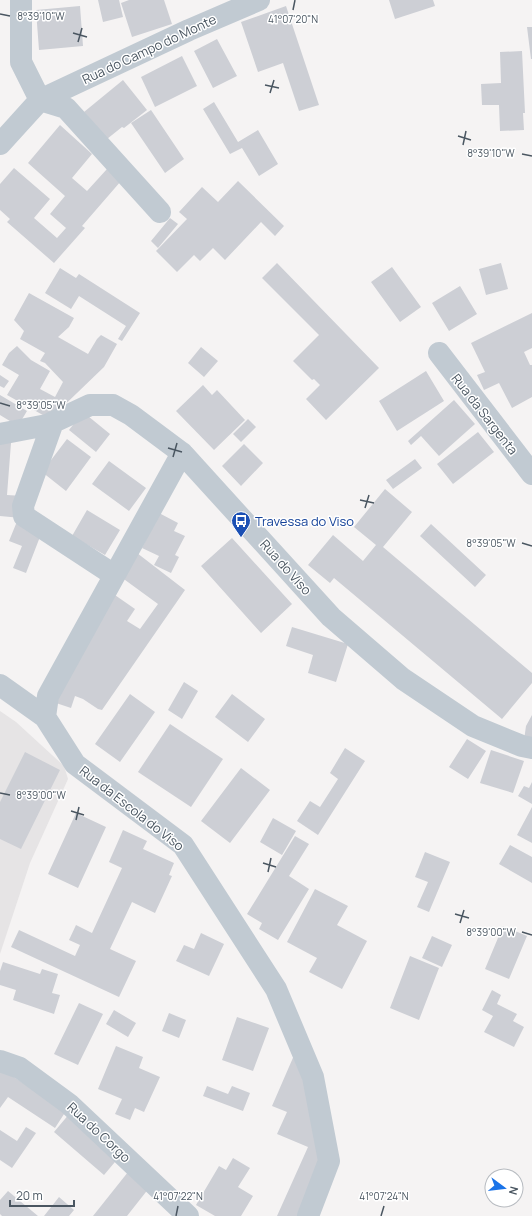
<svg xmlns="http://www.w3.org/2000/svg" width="532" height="1216" viewBox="0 0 532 1216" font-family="Manrope,sans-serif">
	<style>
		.education { fill: #e6e4e5 }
		.building { fill: #cdcfd5 }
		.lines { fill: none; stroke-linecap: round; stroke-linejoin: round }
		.minor { stroke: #c1cad2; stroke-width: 22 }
		.ticks { fill: none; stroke: #4a5661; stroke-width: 1.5 }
		.labels { text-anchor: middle; stroke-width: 3; stroke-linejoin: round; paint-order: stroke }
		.street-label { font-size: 13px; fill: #4a5661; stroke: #fff }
		.transit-label { font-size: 13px; fill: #164399; stroke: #fff; text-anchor: start }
		.ticks-label { font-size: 10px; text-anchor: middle; fill: #4a5661; stroke: #fff; stroke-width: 3; stroke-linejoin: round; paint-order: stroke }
	</style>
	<rect width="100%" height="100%" fill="#f5f3f3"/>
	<path class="education" d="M 0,711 L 16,722 L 64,766 L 68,779 L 30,863 L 0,954 Z"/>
	<path class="building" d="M 98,0 L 119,0 L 123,17 L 103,22 Z
		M 129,0 L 164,0 L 172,24 L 132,37 L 121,3 Z
		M 389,0 L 433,0 L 435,6 L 395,19 Z
		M 80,6 L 83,46 L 39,50 L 36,10 Z
		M 286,6 L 319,105 L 299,111 L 283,63 L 258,72 L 241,22 Z
		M 527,27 L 532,27 L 532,59 L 531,59 Z
		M 217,39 L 237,76 L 213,88 L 194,51 Z
		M 522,51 L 525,113 L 523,113 L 524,130 L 500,131 L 499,105 L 482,105 L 481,84 L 501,83 L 500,52 Z
		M 182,56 L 197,86 L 155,107 L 141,77 Z
		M 123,80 L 147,110 L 124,128 L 122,127 L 107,139 L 84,112 Z
		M 214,102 L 238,142 L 258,130 L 278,164 L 259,176 L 242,148 L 230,154 L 203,109 Z
		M 151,110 L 184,159 L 165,173 L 131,123 Z
		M 60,125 L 92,154 L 72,178 L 87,191 L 107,169 L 121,181 L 82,226 L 85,228 L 54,263 L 7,222 L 10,219 L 0,210 L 0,184 L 14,168 L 50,199 L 34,218 L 57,238 L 66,228 L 50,214 L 65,196 L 28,163 Z
		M 238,181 L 284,226 L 275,236 L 261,222 L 225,260 L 213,248 L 200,261 L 194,255 L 177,272 L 156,251 L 187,219 L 179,212 L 202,187 L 218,202 Z
		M 170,218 L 178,224 L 158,248 L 151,241 Z
		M 277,263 L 379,368 L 326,420 L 306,399 L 320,385 L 314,379 L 312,380 L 293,361 L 319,335 L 262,278 Z
		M 501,263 L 508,289 L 486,295 L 479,269 Z
		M 392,267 L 421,307 L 400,322 L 371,282 Z
		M 60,268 L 76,278 L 79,274 L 140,313 L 122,341 L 118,339 L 126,326 L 79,296 L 71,309 L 45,293 Z
		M 460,286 L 477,314 L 449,331 L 432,303 Z
		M 29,293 L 74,318 L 69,327 L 58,337 L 88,354 L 97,339 L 101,335 L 117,344 L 104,367 L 50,419 L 7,395 L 19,375 L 2,365 L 9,353 L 17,346 L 31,360 L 50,371 L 40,389 L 55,397 L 63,382 L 45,363 L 40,361 L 45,353 L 20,339 L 24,331 L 14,320 Z
		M 532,313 L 532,348 L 524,352 L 530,365 L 532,365 L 532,397 L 512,408 L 499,383 L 484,390 L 477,375 L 485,372 L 471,343 Z
		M 201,347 L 218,361 L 204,377 L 188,363 Z
		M 426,371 L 444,401 L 397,431 L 379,401 Z
		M 0,375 L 9,381 L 4,388 L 0,386 Z
		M 203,385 L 212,395 L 217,390 L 245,420 L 214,450 L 176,411 Z
		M 0,395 L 27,411 L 18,426 L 0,415 Z
		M 454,400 L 475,424 L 439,456 L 421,436 L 411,445 L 408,441 Z
		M 83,412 L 110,434 L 96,452 L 69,430 Z
		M 248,419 L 256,427 L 241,442 L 233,434 Z
		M 478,432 L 494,452 L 453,484 L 437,464 Z
		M 67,439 L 91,457 L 66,491 L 42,472 Z
		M 0,442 L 11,443 L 7,495 L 23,496 L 21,518 L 0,516 Z
		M 244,444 L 263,463 L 241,486 L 222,466 Z
		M 415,459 L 422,468 L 393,489 L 386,480 Z
		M 109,461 L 146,488 L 129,511 L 92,484 Z
		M 385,489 L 412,512 L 383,547 L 532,673 L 532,683 L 502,719 L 334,578 L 330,583 L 308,565 L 333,535 L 363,561 L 376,545 L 354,527 Z
		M 87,510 L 120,530 L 105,555 L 72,536 Z
		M 159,513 L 178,523 L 174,531 L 185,536 L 175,555 L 179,557 L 171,573 L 154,565 L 159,556 L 142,548 Z
		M 18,519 L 43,529 L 26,573 L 13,568 L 22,546 L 9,541 Z
		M 431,524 L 486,575 L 475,587 L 420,536 Z
		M 232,538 L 292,604 L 261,633 L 201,566 Z
		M 137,553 L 185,590 L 102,710 L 98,709 L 83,699 L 75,696 L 71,708 L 56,703 L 112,593 L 135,609 L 127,621 L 140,629 L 158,604 L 121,577 Z
		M 292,627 L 348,644 L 336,682 L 308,673 L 313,655 L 286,646 Z
		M 184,682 L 198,691 L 182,719 L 168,710 Z
		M 130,694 L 155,712 L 120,762 L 95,744 Z
		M 232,694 L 265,719 L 248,742 L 215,717 Z
		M 532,715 L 532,741 L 524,740 L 526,726 Z
		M 170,724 L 223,759 L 191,807 L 138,772 Z
		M 467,739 L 486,751 L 468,779 L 449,767 Z
		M 345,748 L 365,761 L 318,835 L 297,821 L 310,801 L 320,807 L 338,779 L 330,773 Z
		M 491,750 L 524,761 L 513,793 L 480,783 Z
		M 25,752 L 60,770 L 21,849 L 0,839 L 0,802 Z
		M 241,768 L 270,790 L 230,843 L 201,821 Z
		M 532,782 L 532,804 L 518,796 L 524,786 L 529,788 Z
		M 532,807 L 532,843 L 517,835 Z
		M 76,813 L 106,827 L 78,888 L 48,874 Z
		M 273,818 L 296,831 L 282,855 L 260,842 Z
		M 123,830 L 147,841 L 143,849 L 174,863 L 169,875 L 172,876 L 155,913 L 132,902 L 110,949 L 136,961 L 119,997 L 11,947 L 19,930 L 75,956 L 80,945 L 69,940 L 76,925 L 92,933 L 122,868 L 109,862 Z
		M 295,836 L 309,844 L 289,876 L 309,889 L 278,940 L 259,929 L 262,923 L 247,914 Z
		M 510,845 L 532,857 L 532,883 L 499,864 Z
		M 425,852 L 450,862 L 429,912 L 417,907 L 428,882 L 415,877 Z
		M 315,889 L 348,906 L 337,925 L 367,941 L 342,989 L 309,972 L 317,958 L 287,942 Z
		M 503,926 L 527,936 L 509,979 L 485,969 Z
		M 201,933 L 224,944 L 209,976 L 176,961 L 184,945 L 194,949 Z
		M 432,936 L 452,945 L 442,967 L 422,958 Z
		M 410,956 L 439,968 L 419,1020 L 390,1008 Z
		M 3,962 L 40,974 L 42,969 L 58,974 L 52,993 L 60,995 L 54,1014 L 13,1000 L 16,990 L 0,985 L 0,971 Z
		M 492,990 L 501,995 L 497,1004 L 517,1014 L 513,1021 L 524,1027 L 514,1047 L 484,1032 L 493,1016 L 482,1010 Z
		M 79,1003 L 103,1014 L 78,1065 L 54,1054 Z
		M 114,1010 L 136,1023 L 128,1037 L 106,1024 Z
		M 169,1013 L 186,1020 L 179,1038 L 162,1031 Z
		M 237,1017 L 269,1028 L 253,1071 L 222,1060 Z
		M 302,1037 L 323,1169 L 303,1216 L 277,1216 L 308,1147 L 277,1134 L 287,1112 L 272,1106 Z
		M 116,1046 L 143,1057 L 139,1068 L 160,1077 L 144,1112 L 135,1108 L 130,1120 L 115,1114 L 122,1099 L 98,1089 Z
		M 0,1068 L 66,1111 L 55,1128 L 8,1097 L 0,1108 Z
		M 207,1086 L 228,1094 L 232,1086 L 250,1093 L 243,1111 L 203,1096 Z
		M 70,1113 L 120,1156 L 104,1175 L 54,1132 Z
		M 26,1127 L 36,1133 L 12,1168 L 0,1160 L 0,1130 L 17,1141 Z
		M 233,1158 L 250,1168 L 238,1187 L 253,1196 L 241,1216 L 215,1216 L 196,1205 L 219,1166 L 226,1170 Z
		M 132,1167 L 153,1183 L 127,1216 L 93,1216 Z
		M 8,1191 L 38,1216 L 2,1216 L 0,1214 L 0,1200 Z
		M 59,1197 L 74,1210 L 69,1216 L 44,1216 Z"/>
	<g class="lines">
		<path class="minor" d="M 21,0 L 21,62 L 40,100
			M 40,100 L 66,108 L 160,212
			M 0,144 L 40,100 L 189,30 L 259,0
			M 439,353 L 532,474
			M 53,422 L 23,506 L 24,516 L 114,575
			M 0,434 L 47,425 L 90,405 L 113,405 L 131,415 L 182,453 L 331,617 L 403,679 L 473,726 L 522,746 L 532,748
			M 182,453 L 48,696 L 45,717 L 75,764 L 183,845 L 276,989 L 313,1077 L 329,1161 L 308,1216
			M 0,685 L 45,717
			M 0,1061 L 20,1068 L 69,1104 L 188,1216"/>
	</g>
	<path class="ticks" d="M 293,10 L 295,0M 0,14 L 10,16M 73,33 L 87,37M 78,42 L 82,28M 265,85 L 279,88M 270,93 L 274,80M 458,136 L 471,140M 463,145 L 466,131M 522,154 L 532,156M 0,403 L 10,406M 168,448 L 182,452M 173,457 L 177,443M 360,500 L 374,503M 365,508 L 369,495M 522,543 L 532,546M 0,793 L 10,795M 71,811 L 84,815M 76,820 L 79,807M 263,863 L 276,867M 268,872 L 271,858M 455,914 L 469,918M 460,923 L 464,910M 522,932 L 532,935M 176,1216 L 178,1206M 381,1216 L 384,1206"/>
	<defs>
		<g id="bus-pin" transform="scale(1)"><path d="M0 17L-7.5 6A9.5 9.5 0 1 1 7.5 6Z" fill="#1a4fb4" stroke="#fff"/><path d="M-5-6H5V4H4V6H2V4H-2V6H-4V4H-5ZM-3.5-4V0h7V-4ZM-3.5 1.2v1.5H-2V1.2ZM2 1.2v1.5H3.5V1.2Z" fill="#fff"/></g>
	</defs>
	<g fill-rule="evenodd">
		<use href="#bus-pin" x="241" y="521"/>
	</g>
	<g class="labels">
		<g class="street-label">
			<text transform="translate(149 49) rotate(-25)" y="5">Rua do Campo do Monte</text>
			<text transform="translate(485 414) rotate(52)" y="5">Rua da Sargenta</text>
			<text transform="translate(286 567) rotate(48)" y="5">Rua do Viso</text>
			<text transform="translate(132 808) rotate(38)" y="5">Rua da Escola do Viso</text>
			<text transform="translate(99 1132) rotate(43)" y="5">Rua do Corgo</text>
		</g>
		<g class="transit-label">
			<text x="255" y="526">Travessa do Viso</text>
		</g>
	</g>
	<g class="ticks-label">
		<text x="41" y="20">8°39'10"W</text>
		<text x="293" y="23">41°07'20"N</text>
		<text x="491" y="157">8°39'10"W</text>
		<text x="41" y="409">8°39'05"W</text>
		<text x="491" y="547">8°39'05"W</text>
		<text x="41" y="799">8°39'00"W</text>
		<text x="491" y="936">8°39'00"W</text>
		<text x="178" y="1200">41°07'22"N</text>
		<text x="384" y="1200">41°07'24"N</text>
	</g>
	<g transform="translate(504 1188) rotate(105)"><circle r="19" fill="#ffffff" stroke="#b7bbc0"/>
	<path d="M0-3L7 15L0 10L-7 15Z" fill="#1a73e8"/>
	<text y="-6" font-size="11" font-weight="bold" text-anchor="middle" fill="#4a5661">N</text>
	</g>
	<path d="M10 1200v6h64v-6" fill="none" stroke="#4a5661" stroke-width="2"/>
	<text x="16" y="1200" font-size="12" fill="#4a5661" stroke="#ffffff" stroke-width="3" paint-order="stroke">20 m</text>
</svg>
